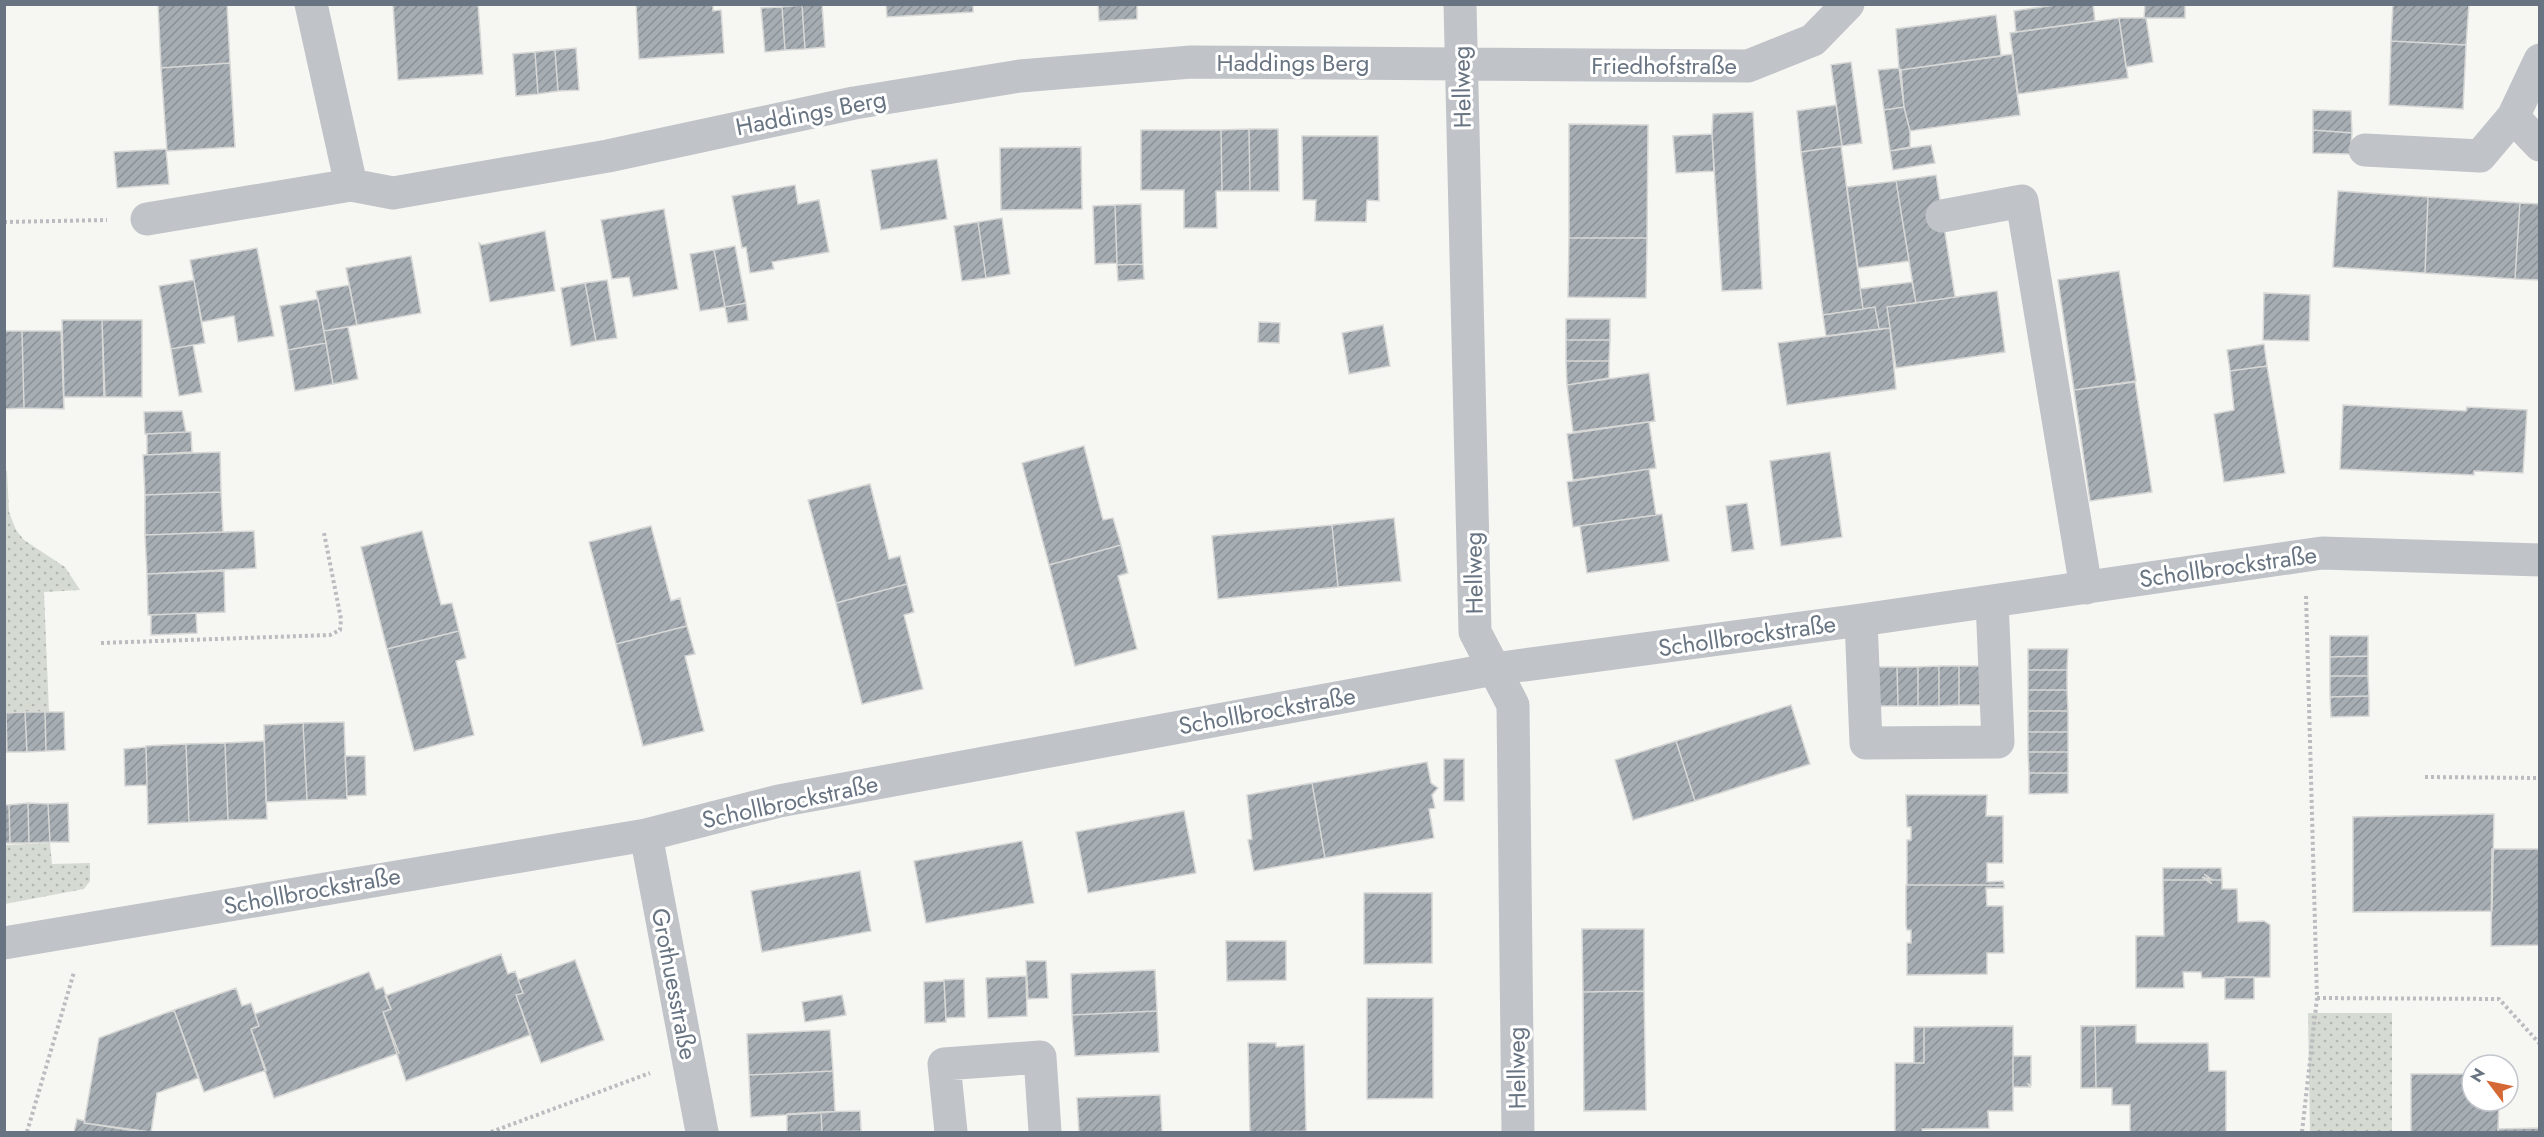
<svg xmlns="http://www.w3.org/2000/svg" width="2544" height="1137" viewBox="0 0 2544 1137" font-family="Jost,sans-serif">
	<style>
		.green { fill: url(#green-dots) }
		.building { fill: url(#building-hatch); stroke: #d7d8d6; stroke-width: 1.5 }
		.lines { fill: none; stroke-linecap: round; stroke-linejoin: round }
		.path { stroke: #babcbf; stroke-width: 4; stroke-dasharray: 3 3; stroke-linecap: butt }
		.minor { stroke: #c0c3c7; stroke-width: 33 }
		.labels { text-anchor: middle; stroke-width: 6; stroke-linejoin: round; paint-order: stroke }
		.street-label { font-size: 24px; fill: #687482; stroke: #fff }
	</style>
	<defs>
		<pattern id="green-dots" width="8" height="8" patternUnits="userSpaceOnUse" patternTransform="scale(1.5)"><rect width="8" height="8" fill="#d5dbd3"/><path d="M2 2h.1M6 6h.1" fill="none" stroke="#b1b6b1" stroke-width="1.8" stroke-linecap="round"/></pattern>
		<pattern id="building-hatch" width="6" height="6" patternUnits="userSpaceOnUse" patternTransform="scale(1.5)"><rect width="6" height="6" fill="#a6adb3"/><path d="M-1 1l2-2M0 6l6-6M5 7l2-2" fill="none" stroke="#8b9197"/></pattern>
	</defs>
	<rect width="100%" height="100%" fill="#f6f6f3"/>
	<path class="green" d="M 4,470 L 7,471 L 9,512 L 16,530 L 24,540 L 65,567 L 80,590 L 44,592 L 49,712 L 5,714 Z
		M 50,843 L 52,864 L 90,863 L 90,881 L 84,889 L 5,904 L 5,845 Z
		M 2308,1013 L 2392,1013 L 2392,1132 L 2310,1132 Z"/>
	<path class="building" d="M 158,4 L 227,4 L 230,63 L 161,68 Z
		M 393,4 L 478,4 L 483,74 L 398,80 Z
		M 636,4 L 713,4 L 713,11 L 721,10 L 724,53 L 639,59 Z
		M 822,4 L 825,47 L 805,49 L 802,5 Z
		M 886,4 L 973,4 L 973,12 L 887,17 Z
		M 1098,4 L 1137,4 L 1137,19 L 1099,21 Z
		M 2062,4 L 2093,4 L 2095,21 L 2016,32 L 2014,11 Z
		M 2145,4 L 2185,4 L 2185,18 L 2144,18 Z
		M 2393,4 L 2469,4 L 2466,45 L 2391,41 Z
		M 802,5 L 805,49 L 785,50 L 782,7 Z
		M 782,7 L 785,50 L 765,52 L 761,8 Z
		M 1996,15 L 2001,56 L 1901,70 L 1899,68 L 1896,29 Z
		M 2119,18 L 2146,18 L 2153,62 L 2126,67 Z
		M 2119,18 L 2128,78 L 2018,94 L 2010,33 Z
		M 2391,41 L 2466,45 L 2463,109 L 2389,105 Z
		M 576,48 L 579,90 L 558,91 L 555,50 Z
		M 555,50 L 558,91 L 538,94 L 535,52 Z
		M 535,52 L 538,94 L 516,96 L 513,54 Z
		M 2012,54 L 2020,115 L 1910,131 L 1904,107 L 1901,70 Z
		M 1851,62 L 1862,143 L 1842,146 L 1831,65 Z
		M 230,63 L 235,147 L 167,151 L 161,68 Z
		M 1899,68 L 1904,107 L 1884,110 L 1878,70 Z
		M 1836,105 L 1842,146 L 1801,152 L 1797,111 Z
		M 1904,107 L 1910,131 L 1910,147 L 1890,151 L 1884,110 Z
		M 2313,110 L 2351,111 L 2352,133 L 2313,130 Z
		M 1753,112 L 1762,289 L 1722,291 L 1712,134 L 1713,114 Z
		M 1569,124 L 1648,125 L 1647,238 L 1569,238 Z
		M 1249,129 L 1250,191 L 1222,191 L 1221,130 Z
		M 1249,129 L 1278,129 L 1279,191 L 1250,191 Z
		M 1141,130 L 1221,130 L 1222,191 L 1216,191 L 1217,228 L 1184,228 L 1184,190 L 1141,190 Z
		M 2313,130 L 2352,133 L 2350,154 L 2313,153 Z
		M 1712,134 L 1714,171 L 1676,173 L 1673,136 Z
		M 1302,136 L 1378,136 L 1379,201 L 1367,200 L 1366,222 L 1315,221 L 1316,200 L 1303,200 Z
		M 1931,145 L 1935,163 L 1893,170 L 1890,151 Z
		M 1841,146 L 1863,309 L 1823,315 L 1801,152 Z
		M 1081,147 L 1082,209 L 1001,210 L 1000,148 Z
		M 166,149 L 169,184 L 117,188 L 114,152 Z
		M 937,159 L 947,219 L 881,230 L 871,170 Z
		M 1936,175 L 1955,297 L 1916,303 L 1896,181 Z
		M 1896,181 L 1909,261 L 1858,268 L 1847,187 Z
		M 795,185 L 798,204 L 819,200 L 829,252 L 772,262 L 774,269 L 750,273 L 746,247 L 742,248 L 732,196 Z
		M 2338,191 L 2428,197 L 2425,273 L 2333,267 Z
		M 2428,197 L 2520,203 L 2515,279 L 2425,273 Z
		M 2520,203 L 2540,204 L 2540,280 L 2515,279 Z
		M 1141,204 L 1143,264 L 1117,265 L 1115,205 Z
		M 1115,205 L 1117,263 L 1095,264 L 1093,206 Z
		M 664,209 L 678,289 L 633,297 L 629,277 L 612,279 L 601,220 Z
		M 1002,218 L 1010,274 L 986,278 L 978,222 Z
		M 978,222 L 986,278 L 962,281 L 954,226 Z
		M 545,231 L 555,291 L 490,302 L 479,243 L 482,245 Z
		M 1569,238 L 1647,238 L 1646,298 L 1568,297 Z
		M 735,246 L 746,303 L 725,307 L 714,250 Z
		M 257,248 L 274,336 L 238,342 L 234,316 L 202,322 L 190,260 Z
		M 714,250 L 725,307 L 700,311 L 690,254 Z
		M 411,256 L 421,313 L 357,325 L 346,268 Z
		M 1143,264 L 1144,279 L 1118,281 L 1117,265 Z
		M 2119,271 L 2136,381 L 2074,390 L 2058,280 Z
		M 194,280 L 205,343 L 171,349 L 159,286 Z
		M 607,280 L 617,338 L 596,341 L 585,283 Z
		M 1912,282 L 1916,303 L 1887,307 L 1890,328 L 1879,329 L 1875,307 L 1863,309 L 1860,289 Z
		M 585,283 L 596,341 L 571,346 L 561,288 Z
		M 349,285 L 357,325 L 324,331 L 316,291 Z
		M 1997,291 L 2005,352 L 1896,368 L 1887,307 Z
		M 2264,293 L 2310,295 L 2309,341 L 2263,340 Z
		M 318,299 L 326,343 L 288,350 L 280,306 Z
		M 746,303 L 748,320 L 728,323 L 725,307 Z
		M 1875,307 L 1879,329 L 1826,336 L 1823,315 Z
		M 1566,319 L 1610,319 L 1610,340 L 1566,340 Z
		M 62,320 L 102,320 L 104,397 L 64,397 Z
		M 102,320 L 142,320 L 142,397 L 105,397 Z
		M 1259,322 L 1280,323 L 1279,343 L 1258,342 Z
		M 1383,325 L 1390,366 L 1349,374 L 1342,333 Z
		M 348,327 L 358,379 L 333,384 L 324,331 Z
		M 1890,328 L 1896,389 L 1787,405 L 1778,343 Z
		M 4,331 L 22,331 L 24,408 L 4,409 Z
		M 22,331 L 61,331 L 64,409 L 24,408 Z
		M 1566,340 L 1610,340 L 1609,361 L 1566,361 Z
		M 326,343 L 333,384 L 295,391 L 288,350 Z
		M 2264,344 L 2267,366 L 2230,371 L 2227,350 Z
		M 193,345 L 202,392 L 179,396 L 171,349 Z
		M 1566,361 L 1609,361 L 1609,378 L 1567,385 Z
		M 2267,366 L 2285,473 L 2224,482 L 2214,414 L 2234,410 L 2230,371 Z
		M 1649,373 L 1655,421 L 1573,432 L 1567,385 Z
		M 2135,382 L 2152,492 L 2090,501 L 2074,390 Z
		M 2343,405 L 2466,411 L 2467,407 L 2527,410 L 2523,473 L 2474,471 L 2474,475 L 2340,469 Z
		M 182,411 L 186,432 L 145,434 L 144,412 Z
		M 1649,422 L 1656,468 L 1573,480 L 1567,434 Z
		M 186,432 L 191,432 L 192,452 L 147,455 L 147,434 Z
		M 1084,446 L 1103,520 L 1113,518 L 1121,545 L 1049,565 L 1022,463 Z
		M 220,452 L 221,492 L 145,495 L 143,455 Z
		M 1830,452 L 1842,537 L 1781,546 L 1770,461 Z
		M 1649,469 L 1656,515 L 1573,527 L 1567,482 Z
		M 870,484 L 889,559 L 900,556 L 907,584 L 836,603 L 808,500 Z
		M 221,492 L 223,532 L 145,535 L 145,495 Z
		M 1747,503 L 1754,549 L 1732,552 L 1726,506 Z
		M 1662,514 L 1669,561 L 1587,573 L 1580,526 Z
		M 1394,518 L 1401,581 L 1338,587 L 1332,525 Z
		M 1332,525 L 1338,587 L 1218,599 L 1212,536 Z
		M 651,526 L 671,601 L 680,598 L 687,626 L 616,644 L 589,542 Z
		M 254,531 L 256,568 L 147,574 L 145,535 Z
		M 422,531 L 441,605 L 452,603 L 459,631 L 387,649 L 361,547 Z
		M 1121,545 L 1128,573 L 1118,576 L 1137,649 L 1075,666 L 1049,565 Z
		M 224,571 L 225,612 L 148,615 L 147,574 Z
		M 907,584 L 914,612 L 904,615 L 923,689 L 862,704 L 836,603 Z
		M 196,613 L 197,633 L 151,635 L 151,615 Z
		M 687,626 L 695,654 L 685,656 L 704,731 L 643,746 L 616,644 Z
		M 459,631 L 466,658 L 456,661 L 474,735 L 414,751 L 387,649 Z
		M 2330,636 L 2368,636 L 2368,656 L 2330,657 Z
		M 2028,649 L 2068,649 L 2067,670 L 2028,670 Z
		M 2368,656 L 2368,676 L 2330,676 L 2330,657 Z
		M 1939,666 L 1939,706 L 1918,706 L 1918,667 Z
		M 1939,666 L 1959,666 L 1959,705 L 1939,706 Z
		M 1959,666 L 1980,666 L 1980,705 L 1959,705 Z
		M 1877,667 L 1897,667 L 1898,706 L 1877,706 Z
		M 1897,667 L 1918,667 L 1918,706 L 1898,706 Z
		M 2028,670 L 2067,670 L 2067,690 L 2028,690 Z
		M 2330,676 L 2368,676 L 2369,696 L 2330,697 Z
		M 2028,690 L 2067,690 L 2068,711 L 2028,711 Z
		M 2369,696 L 2369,716 L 2331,717 L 2330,697 Z
		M 1791,705 L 1810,764 L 1695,801 L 1676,741 Z
		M 2028,711 L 2068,711 L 2068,732 L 2028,732 Z
		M 25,712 L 27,752 L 7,752 L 6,713 Z
		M 25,712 L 45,712 L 46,751 L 27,752 Z
		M 45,712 L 64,712 L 65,750 L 46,751 Z
		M 4,713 L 7,752 L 4,752 Z
		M 344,722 L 347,799 L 307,800 L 303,723 Z
		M 303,723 L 307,800 L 266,802 L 264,725 Z
		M 2028,732 L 2068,732 L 2068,752 L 2028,752 Z
		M 264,741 L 267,819 L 228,820 L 225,743 Z
		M 1676,741 L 1695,801 L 1633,820 L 1615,760 Z
		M 225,743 L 228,820 L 189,822 L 186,744 Z
		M 186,744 L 189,822 L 148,824 L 146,746 Z
		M 146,747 L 147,785 L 125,786 L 124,749 Z
		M 2028,752 L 2068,752 L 2068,773 L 2029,773 Z
		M 345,756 L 365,756 L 366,795 L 347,796 Z
		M 1444,759 L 1464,759 L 1464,801 L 1444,801 Z
		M 1427,762 L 1431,783 L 1438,788 L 1432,795 L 1435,808 L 1429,809 L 1434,838 L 1325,858 L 1312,783 Z
		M 2029,773 L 2068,773 L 2068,793 L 2029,794 Z
		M 1312,783 L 1325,858 L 1254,871 L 1248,840 L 1252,839 L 1247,795 Z
		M 1906,795 L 1987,795 L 1986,816 L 2003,816 L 2003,863 L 1987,863 L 1987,882 L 2003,881 L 2004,885 L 1907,885 L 1907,840 L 1911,840 L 1911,827 L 1907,827 Z
		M 28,803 L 48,804 L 50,842 L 29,843 Z
		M 28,803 L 29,843 L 10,843 L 9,805 Z
		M 68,803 L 69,842 L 50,842 L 48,804 Z
		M 4,805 L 9,805 L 10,843 L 4,843 Z
		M 1184,811 L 1196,873 L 1088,893 L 1076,832 Z
		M 2494,814 L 2492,911 L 2353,912 L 2353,817 Z
		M 1022,841 L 1034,903 L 926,923 L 914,861 Z
		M 2492,849 L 2540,849 L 2540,945 L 2491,946 Z
		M 2163,868 L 2221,868 L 2222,880 L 2213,880 L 2204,874 L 2211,880 L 2202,877 L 2206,880 L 2163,880 Z
		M 860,871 L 871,931 L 762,952 L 751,891 Z
		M 2163,880 L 2206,880 L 2212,884 L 2208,880 L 2222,880 L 2222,889 L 2237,889 L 2238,922 L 2264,921 L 2270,925 L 2270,977 L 2202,978 L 2201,972 L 2183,972 L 2184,988 L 2136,988 L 2136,936 L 2164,936 Z
		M 1906,885 L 2004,885 L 2004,888 L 1986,888 L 1987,906 L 2003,906 L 2004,953 L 1987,953 L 1987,974 L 1907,975 L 1907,943 L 1911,943 L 1911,930 L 1907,930 L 1906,925 Z
		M 1364,893 L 1432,893 L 1432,963 L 1364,964 Z
		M 1582,929 L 1644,929 L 1644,991 L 1583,992 Z
		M 1226,941 L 1286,941 L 1286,980 L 1227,981 Z
		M 501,954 L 508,974 L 515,971 L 523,993 L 516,995 L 530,1035 L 406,1081 L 383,1012 L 391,1009 L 385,996 Z
		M 575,960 L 604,1040 L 541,1063 L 516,995 L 523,993 L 518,980 Z
		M 1026,961 L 1046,961 L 1048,998 L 1028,999 Z
		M 1155,970 L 1157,1011 L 1072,1015 L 1071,974 Z
		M 369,972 L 376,990 L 383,987 L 391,1009 L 383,1012 L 399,1053 L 274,1098 L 251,1029 L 259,1026 L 255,1014 Z
		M 1026,976 L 1027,1016 L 988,1018 L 986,978 Z
		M 2225,977 L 2254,977 L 2254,999 L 2225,999 Z
		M 964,979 L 965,1017 L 946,1018 L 944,980 Z
		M 944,981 L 946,1022 L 925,1023 L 924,982 Z
		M 236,988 L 242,1006 L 251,1003 L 259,1026 L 251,1029 L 266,1070 L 204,1092 L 174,1010 Z
		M 1644,991 L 1646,1110 L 1584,1111 L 1583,992 Z
		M 842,995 L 846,1015 L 805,1022 L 802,1002 Z
		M 1367,998 L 1433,998 L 1433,1098 L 1367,1099 Z
		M 174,1010 L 198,1078 L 157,1093 L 151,1132 L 84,1123 L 99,1038 Z
		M 1157,1011 L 1159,1052 L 1075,1056 L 1072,1015 Z
		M 2136,1025 L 2136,1043 L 2208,1043 L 2209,1071 L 2226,1071 L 2226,1132 L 2130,1132 L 2130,1105 L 2112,1105 L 2112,1088 L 2096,1088 L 2095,1026 Z
		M 2013,1026 L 2013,1111 L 1988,1111 L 1989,1128 L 1922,1129 L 1922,1132 L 1895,1132 L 1895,1063 L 1924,1063 L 1924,1027 Z
		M 2081,1026 L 2095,1026 L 2096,1088 L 2081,1088 Z
		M 1914,1027 L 1924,1027 L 1924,1063 L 1914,1063 Z
		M 830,1030 L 833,1071 L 749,1075 L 747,1034 Z
		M 1248,1043 L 1276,1043 L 1276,1047 L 1304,1045 L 1306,1131 L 1250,1132 Z
		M 2013,1056 L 2031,1056 L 2031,1085 L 2028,1084 L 2030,1087 L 2013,1087 Z
		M 833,1071 L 835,1112 L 751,1117 L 749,1075 Z
		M 2411,1074 L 2472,1074 L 2472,1101 L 2499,1101 L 2498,1132 L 2411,1132 Z
		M 1160,1095 L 1162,1132 L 1079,1132 L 1077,1098 Z
		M 860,1111 L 861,1131 L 822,1132 L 821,1112 Z
		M 821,1112 L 822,1132 L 787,1132 L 787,1114 Z
		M 77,1119 L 85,1121 L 84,1123 L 141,1132 L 74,1132 Z
		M 2540,1128 L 2540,1132 L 2498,1132 L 2498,1129 Z"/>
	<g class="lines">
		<path class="path" d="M 4,222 L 107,220
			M 4,453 L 6,453
			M 101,643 L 330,635 L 340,630 L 341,619 L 324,533
			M 2425,777 L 2540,778
			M 2317,998 L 2499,999 L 2540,1044
			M 27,1132 L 74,972
			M 491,1132 L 650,1073
			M 2302,1132 L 2317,998 L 2306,595"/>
		<path class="minor" d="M 311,4 L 351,185 L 393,193 L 608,156 L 854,103 L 1020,76 L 1191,62 L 1748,66 L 1813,40 L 1848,4
			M 1460,4 L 1475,632 L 1513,705 L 1518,1132
			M 2540,60 L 2513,117 L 2540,145
			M 2365,150 L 2480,156 L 2513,117
			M 1942,216 L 2022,201 L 2086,588
			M 147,219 L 351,185
			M 1861,620 L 1866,743 L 1998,742 L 1992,601
			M 646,835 L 702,1132
			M 4,943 L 646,835 L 779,801 L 1494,669 L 1861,620 L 2322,553 L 2540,560
			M 951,1132 L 944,1064 L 1040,1057 L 1045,1132"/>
	</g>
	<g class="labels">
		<g class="street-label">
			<text x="1293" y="71">Haddings Berg</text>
			<text x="1664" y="74">Friedhofstraße</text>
			<text transform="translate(1462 87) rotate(-91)" y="8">Hellweg</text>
			<text transform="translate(811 113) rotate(-11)" y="8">Haddings Berg</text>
			<text transform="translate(2228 567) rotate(-8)" y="8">Schollbrockstraße</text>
			<text transform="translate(1474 573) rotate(-91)" y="8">Hellweg</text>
			<text transform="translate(1747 636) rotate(-8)" y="8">Schollbrockstraße</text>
			<text transform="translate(1267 711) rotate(-10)" y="8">Schollbrockstraße</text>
			<text transform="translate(790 802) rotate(-12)" y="8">Schollbrockstraße</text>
			<text transform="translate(312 891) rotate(-10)" y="8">Schollbrockstraße</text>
			<text transform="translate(674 984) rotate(79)" y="8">Grothuesstraße</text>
			<text transform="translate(1517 1068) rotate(-91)" y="8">Hellweg</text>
		</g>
	</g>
	<rect width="2544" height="1137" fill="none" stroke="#687482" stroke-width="12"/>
	<g transform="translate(2490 1083) rotate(302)"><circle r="28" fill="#ffffff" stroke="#c3c7cd" stroke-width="1.5"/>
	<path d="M0-4.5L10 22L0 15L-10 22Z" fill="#d46935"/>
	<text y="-9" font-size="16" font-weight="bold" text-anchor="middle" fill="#687482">N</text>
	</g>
</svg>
